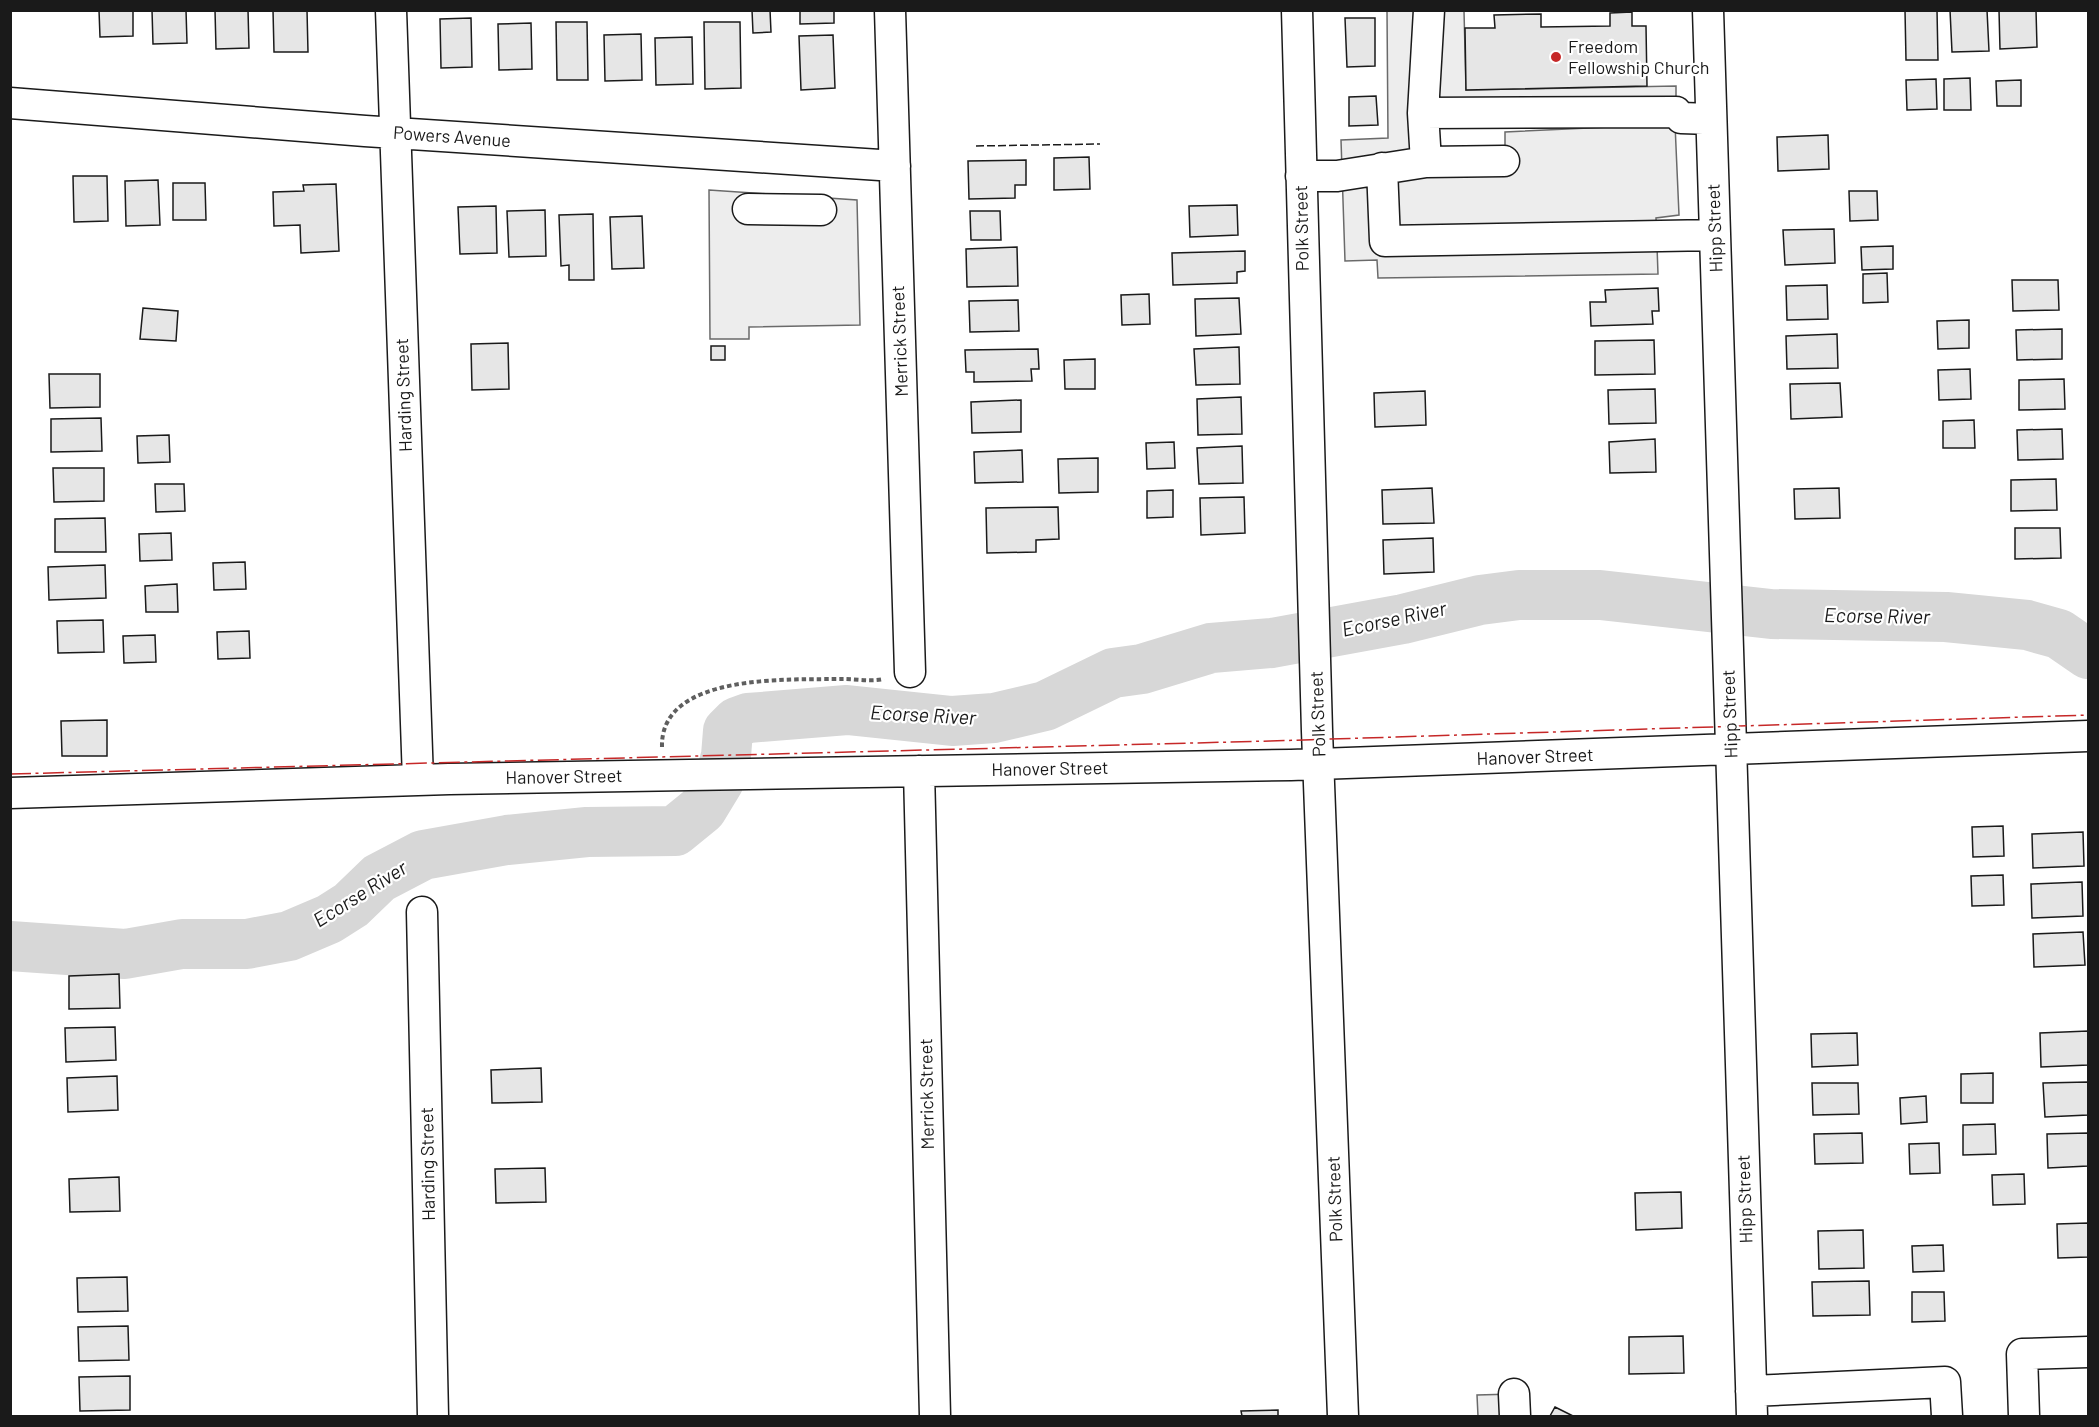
<svg xmlns="http://www.w3.org/2000/svg" width="2099" height="1427" viewBox="0 0 2099 1427" font-family="Barlow,sans-serif">
	<style>
		.built { fill: #ededed; stroke: #6a6a6a; stroke-width: 1.5 }
		.lines { fill: none; stroke-linecap: round; stroke-linejoin: round }
		.river { stroke: #d7d7d7; stroke-width: 50 }
		.building { fill: #e6e6e6; stroke: #1a1a1a; stroke-width: 1.5 }
		.minor-casing { stroke: #1a1a1a; stroke-width: 33 }
		.path { stroke: #5f5f5f; stroke-width: 4; stroke-dasharray: 4.5 3; stroke-linecap: butt }
		.minor { stroke: #fff; stroke-width: 30 }
		.fence { stroke: #1a1a1a; stroke-width: 1.5; stroke-dasharray: 8 3; stroke-linecap: butt }
		.power { stroke: #c62828; stroke-width: 1.5; stroke-dasharray: 21 4.5 3 4.5; stroke-linecap: butt }
		.poi-dot { fill: #c62828; stroke: #fff; stroke-width: 2 }
		.labels { text-anchor: middle; stroke-width: 4.5; stroke-linejoin: round; paint-order: stroke }
		.poi-label { font-size: 18px; fill: #1a1a1a; stroke: #fff; text-anchor: start }
		.street-label { font-size: 18px; fill: #1a1a1a; stroke: #fff }
		.water-label { font-size: 20px; font-style: italic; fill: #1a1a1a; stroke: #fff }
	</style>
	<rect width="100%" height="100%" fill="#fff"/>
	<path class="built" d="M 1387,11 L 1464,11 L 1466,90 L 1676,86 L 1676,112 L 1424,113 L 1426,162 L 1505,173 L 1505,132 L 1675,124 L 1679,215 L 1656,218 L 1658,274 L 1378,278 L 1377,260 L 1345,261 L 1341,140 L 1388,138 Z
		M 709,190 L 857,200 L 860,325 L 749,327 L 749,339 L 710,339 Z
		M 1514,1394 L 1515,1416 L 1478,1416 L 1477,1395 Z"/>
	<g class="lines">
		<path class="river" d="M 10,946 L 125,954 L 182,944 L 247,944 L 289,936 L 329,919 L 351,905 L 379,878 L 423,855 L 507,840 L 587,832 L 675,831 L 702,809 L 719,781 L 726,756 L 728,731 L 737,722 L 748,718 L 847,710 L 952,721 L 994,718 L 1045,706 L 1113,673 L 1142,669 L 1211,648 L 1272,643 L 1403,619 L 1480,600 L 1519,595 L 1600,595 L 1771,614 L 1946,617 L 2027,625 L 2059,634 L 2088,654"/>
	</g>
	<path class="building" d="M 99,10 L 133,10 L 133,36 L 100,37 Z
		M 152,10 L 186,10 L 187,43 L 153,44 Z
		M 215,10 L 248,10 L 249,48 L 216,49 Z
		M 273,10 L 307,10 L 308,52 L 274,52 Z
		M 752,10 L 770,10 L 771,32 L 753,33 Z
		M 800,10 L 834,10 L 834,23 L 800,24 Z
		M 1905,10 L 1937,10 L 1938,60 L 1906,60 Z
		M 1950,10 L 1987,10 L 1989,51 L 1952,52 Z
		M 1999,10 L 2036,10 L 2037,47 L 2000,49 Z
		M 1632,12 L 1632,26 L 1646,26 L 1647,86 L 1466,90 L 1465,28 L 1495,28 L 1494,15 L 1541,14 L 1541,27 L 1610,26 L 1610,13 Z
		M 471,18 L 472,67 L 441,68 L 440,19 Z
		M 1345,18 L 1375,18 L 1375,66 L 1347,67 Z
		M 556,22 L 587,22 L 588,80 L 557,80 Z
		M 704,22 L 740,22 L 741,88 L 705,89 Z
		M 531,23 L 532,69 L 499,70 L 498,24 Z
		M 641,34 L 642,80 L 605,81 L 604,35 Z
		M 833,35 L 835,88 L 801,90 L 799,36 Z
		M 692,37 L 693,84 L 656,85 L 655,38 Z
		M 1970,78 L 1971,110 L 1944,110 L 1944,79 Z
		M 1936,79 L 1937,109 L 1907,110 L 1906,80 Z
		M 2021,80 L 2021,106 L 1997,106 L 1996,81 Z
		M 1376,96 L 1378,125 L 1349,126 L 1349,97 Z
		M 1828,135 L 1829,169 L 1778,171 L 1777,137 Z
		M 1089,157 L 1090,189 L 1054,190 L 1054,158 Z
		M 1026,160 L 1026,185 L 1015,185 L 1015,198 L 969,199 L 968,161 Z
		M 73,176 L 107,176 L 108,221 L 74,222 Z
		M 158,180 L 160,225 L 126,226 L 125,181 Z
		M 173,183 L 205,183 L 206,220 L 173,220 Z
		M 336,184 L 339,251 L 301,253 L 300,225 L 274,226 L 273,192 L 304,191 L 303,185 Z
		M 1849,191 L 1877,191 L 1878,220 L 1850,221 Z
		M 1237,205 L 1238,235 L 1190,237 L 1189,206 Z
		M 496,206 L 497,253 L 460,254 L 458,207 Z
		M 545,210 L 546,256 L 509,257 L 507,211 Z
		M 970,211 L 1000,211 L 1001,240 L 971,240 Z
		M 593,214 L 594,280 L 569,280 L 569,265 L 561,266 L 559,215 Z
		M 642,216 L 644,268 L 612,269 L 610,217 Z
		M 1834,229 L 1835,263 L 1785,265 L 1783,230 Z
		M 1893,246 L 1893,269 L 1862,270 L 1861,247 Z
		M 1017,247 L 1018,286 L 967,287 L 966,249 Z
		M 1245,251 L 1245,271 L 1237,272 L 1237,283 L 1173,285 L 1172,253 Z
		M 1887,273 L 1888,302 L 1863,303 L 1863,274 Z
		M 2012,280 L 2058,280 L 2059,310 L 2013,311 Z
		M 1827,285 L 1828,319 L 1787,320 L 1786,286 Z
		M 1658,288 L 1659,311 L 1652,311 L 1653,324 L 1591,326 L 1590,302 L 1606,302 L 1605,290 Z
		M 1149,294 L 1150,324 L 1122,325 L 1121,295 Z
		M 1239,298 L 1241,334 L 1196,336 L 1195,299 Z
		M 1018,300 L 1019,331 L 970,332 L 969,301 Z
		M 143,308 L 178,311 L 176,341 L 140,339 Z
		M 1969,320 L 1969,348 L 1938,349 L 1937,321 Z
		M 2062,329 L 2062,359 L 2017,360 L 2016,330 Z
		M 1837,334 L 1838,368 L 1787,369 L 1786,336 Z
		M 1654,340 L 1655,374 L 1595,375 L 1595,341 Z
		M 508,343 L 509,389 L 472,390 L 471,344 Z
		M 711,346 L 725,346 L 725,360 L 711,360 Z
		M 1239,347 L 1240,384 L 1196,385 L 1194,349 Z
		M 1038,349 L 1039,369 L 1031,369 L 1032,381 L 974,382 L 974,372 L 966,372 L 965,350 Z
		M 1095,359 L 1095,389 L 1065,389 L 1064,360 Z
		M 1970,369 L 1971,399 L 1939,400 L 1938,370 Z
		M 49,374 L 100,374 L 100,407 L 50,408 Z
		M 2064,379 L 2065,409 L 2019,410 L 2019,380 Z
		M 1840,383 L 1842,417 L 1791,419 L 1790,384 Z
		M 1655,389 L 1656,423 L 1609,424 L 1608,390 Z
		M 1425,391 L 1426,425 L 1375,427 L 1374,393 Z
		M 1241,397 L 1242,434 L 1198,435 L 1197,399 Z
		M 1021,400 L 1021,432 L 972,433 L 971,402 Z
		M 101,418 L 102,451 L 51,452 L 51,419 Z
		M 1974,420 L 1975,448 L 1943,448 L 1943,421 Z
		M 2062,429 L 2063,459 L 2018,460 L 2017,430 Z
		M 169,435 L 170,462 L 138,463 L 137,436 Z
		M 1655,439 L 1656,472 L 1610,473 L 1609,442 Z
		M 1174,442 L 1175,468 L 1147,469 L 1146,443 Z
		M 1242,446 L 1243,483 L 1199,484 L 1197,448 Z
		M 1022,450 L 1023,482 L 975,483 L 974,452 Z
		M 1098,458 L 1098,492 L 1059,493 L 1058,459 Z
		M 53,468 L 104,468 L 104,501 L 54,502 Z
		M 2056,479 L 2057,510 L 2011,511 L 2011,480 Z
		M 155,484 L 184,484 L 185,511 L 156,512 Z
		M 1432,488 L 1434,523 L 1383,524 L 1382,490 Z
		M 1839,488 L 1840,518 L 1795,519 L 1794,489 Z
		M 1173,490 L 1173,517 L 1147,518 L 1147,491 Z
		M 1244,497 L 1245,533 L 1201,535 L 1200,498 Z
		M 1058,507 L 1059,539 L 1036,540 L 1036,552 L 987,553 L 986,508 Z
		M 105,518 L 106,552 L 55,552 L 55,519 Z
		M 2015,528 L 2060,528 L 2061,558 L 2015,559 Z
		M 171,533 L 172,560 L 140,561 L 139,534 Z
		M 1433,538 L 1434,572 L 1384,574 L 1383,540 Z
		M 245,562 L 246,589 L 214,590 L 213,563 Z
		M 105,565 L 106,598 L 49,600 L 48,567 Z
		M 177,584 L 178,612 L 146,612 L 145,586 Z
		M 103,620 L 104,652 L 58,653 L 57,621 Z
		M 249,631 L 250,658 L 218,659 L 217,632 Z
		M 155,635 L 156,662 L 124,663 L 123,636 Z
		M 107,720 L 107,756 L 62,756 L 61,721 Z
		M 2003,826 L 2004,856 L 1973,857 L 1972,827 Z
		M 2083,832 L 2084,866 L 2033,868 L 2032,834 Z
		M 2003,875 L 2004,905 L 1972,906 L 1971,876 Z
		M 2082,882 L 2083,916 L 2032,918 L 2031,884 Z
		M 2083,932 L 2085,965 L 2034,967 L 2033,934 Z
		M 119,974 L 120,1008 L 69,1009 L 69,976 Z
		M 115,1027 L 116,1060 L 66,1062 L 65,1028 Z
		M 2088,1031 L 2088,1065 L 2041,1067 L 2040,1033 Z
		M 1857,1033 L 1858,1065 L 1812,1067 L 1811,1034 Z
		M 541,1068 L 542,1102 L 492,1103 L 491,1070 Z
		M 1993,1073 L 1993,1103 L 1961,1103 L 1961,1074 Z
		M 117,1076 L 118,1110 L 68,1112 L 67,1078 Z
		M 2088,1082 L 2088,1115 L 2045,1117 L 2043,1083 Z
		M 1812,1083 L 1858,1083 L 1859,1114 L 1813,1115 Z
		M 1926,1096 L 1927,1122 L 1901,1124 L 1900,1098 Z
		M 1995,1124 L 1996,1154 L 1963,1155 L 1963,1125 Z
		M 1862,1133 L 1863,1163 L 1815,1164 L 1814,1134 Z
		M 2088,1133 L 2088,1166 L 2048,1168 L 2047,1134 Z
		M 1939,1143 L 1940,1173 L 1910,1174 L 1909,1144 Z
		M 545,1168 L 546,1202 L 496,1203 L 495,1169 Z
		M 2024,1174 L 2025,1204 L 1993,1205 L 1992,1175 Z
		M 119,1177 L 120,1211 L 70,1212 L 69,1179 Z
		M 1681,1192 L 1682,1228 L 1636,1230 L 1635,1193 Z
		M 2088,1223 L 2088,1257 L 2058,1258 L 2057,1224 Z
		M 1863,1230 L 1864,1268 L 1819,1269 L 1818,1231 Z
		M 1943,1245 L 1944,1271 L 1913,1272 L 1912,1246 Z
		M 127,1277 L 128,1311 L 78,1312 L 77,1278 Z
		M 1869,1281 L 1870,1315 L 1813,1316 L 1812,1282 Z
		M 1912,1292 L 1944,1292 L 1945,1321 L 1912,1322 Z
		M 128,1326 L 129,1360 L 79,1361 L 78,1327 Z
		M 1683,1336 L 1684,1373 L 1629,1374 L 1629,1337 Z
		M 130,1376 L 130,1410 L 80,1411 L 79,1377 Z
		M 1555,1407 L 1573,1416 L 1550,1416 Z
		M 1278,1410 L 1278,1416 L 1242,1416 L 1241,1411 Z"/>
	<g class="lines">
		<g class="minor-casing">
			<path id="minor" d="M 391,10 L 418,780
				M 890,10 L 910,672
				M 1297,10 L 1317,731 L 1343,1416
				M 1708,10 L 1752,1416
				M 10,103 L 365,131 L 895,166
				M 1423,113 L 1676,112 L 1681,118 L 1711,119
				M 1426,162 L 1423,113 L 1429,10
				M 1382,168 L 1385,241 L 1715,235
				M 1301,176 L 1337,176 L 1426,162 L 1504,161
				M 748,209 L 821,210
				M 919,771 L 935,1416
				M 10,793 L 449,779 L 1291,765 L 2088,736
				M 422,912 L 433,1416
				M 1751,1391 L 1945,1382 L 1947,1416
				M 1514,1394 L 1515,1416
				M 2024,1416 L 2022,1354 L 2088,1352"/>
		</g>
		<path class="path" d="M 662,747 C 660,672 791,680 843,679 C 856,679 871,682 884,679"/>
		<use href="#minor" class="minor"/>
		<path class="fence" d="M 976,146 L 1100,144"/>
		<path class="power" d="M 10,774 L 1270,741 L 2088,715"/>
	</g>
	<circle class="poi-dot" cx="1556" cy="57" r="6"/>
	<g class="labels">
		<g class="poi-label">
			<text x="1568" y="53">Freedom<tspan x="1568" dy="21">Fellowship Church</tspan></text>
		</g>
		<g class="street-label">
			<text transform="translate(452 137) rotate(4)" y="6">Powers Avenue</text>
			<text transform="translate(1302 228) rotate(-91)" y="6">Polk Street</text>
			<text transform="translate(1715 228) rotate(-92)" y="6">Hipp Street</text>
			<text transform="translate(900 341) rotate(-92)" y="6">Merrick Street</text>
			<text transform="translate(404 395) rotate(-92)" y="6">Harding Street</text>
			<text transform="translate(1318 714) rotate(-92)" y="6">Polk Street</text>
			<text transform="translate(1730 714) rotate(-92)" y="6">Hipp Street</text>
			<text transform="translate(1535 757) rotate(-2)" y="6">Hanover Street</text>
			<text transform="translate(1050 769) rotate(-1)" y="6">Hanover Street</text>
			<text transform="translate(564 777) rotate(-1)" y="6">Hanover Street</text>
			<text transform="translate(927 1094) rotate(-91)" y="6">Merrick Street</text>
			<text transform="translate(428 1164) rotate(-91)" y="6">Harding Street</text>
			<text transform="translate(1335 1199) rotate(-92)" y="6">Polk Street</text>
			<text transform="translate(1745 1199) rotate(-92)" y="6">Hipp Street</text>
		</g>
		<g class="water-label">
			<text transform="translate(1877 616) rotate(1)" y="7">Ecorse River</text>
			<text transform="translate(1394 619) rotate(-12)" y="7">Ecorse River</text>
			<text transform="translate(923 715) rotate(3)" y="7">Ecorse River</text>
			<text transform="translate(360 894) rotate(-32)" y="7">Ecorse River</text>
		</g>
	</g>
	<rect width="2099" height="1427" fill="none" stroke="#1a1a1a" stroke-width="24"/>
</svg>
